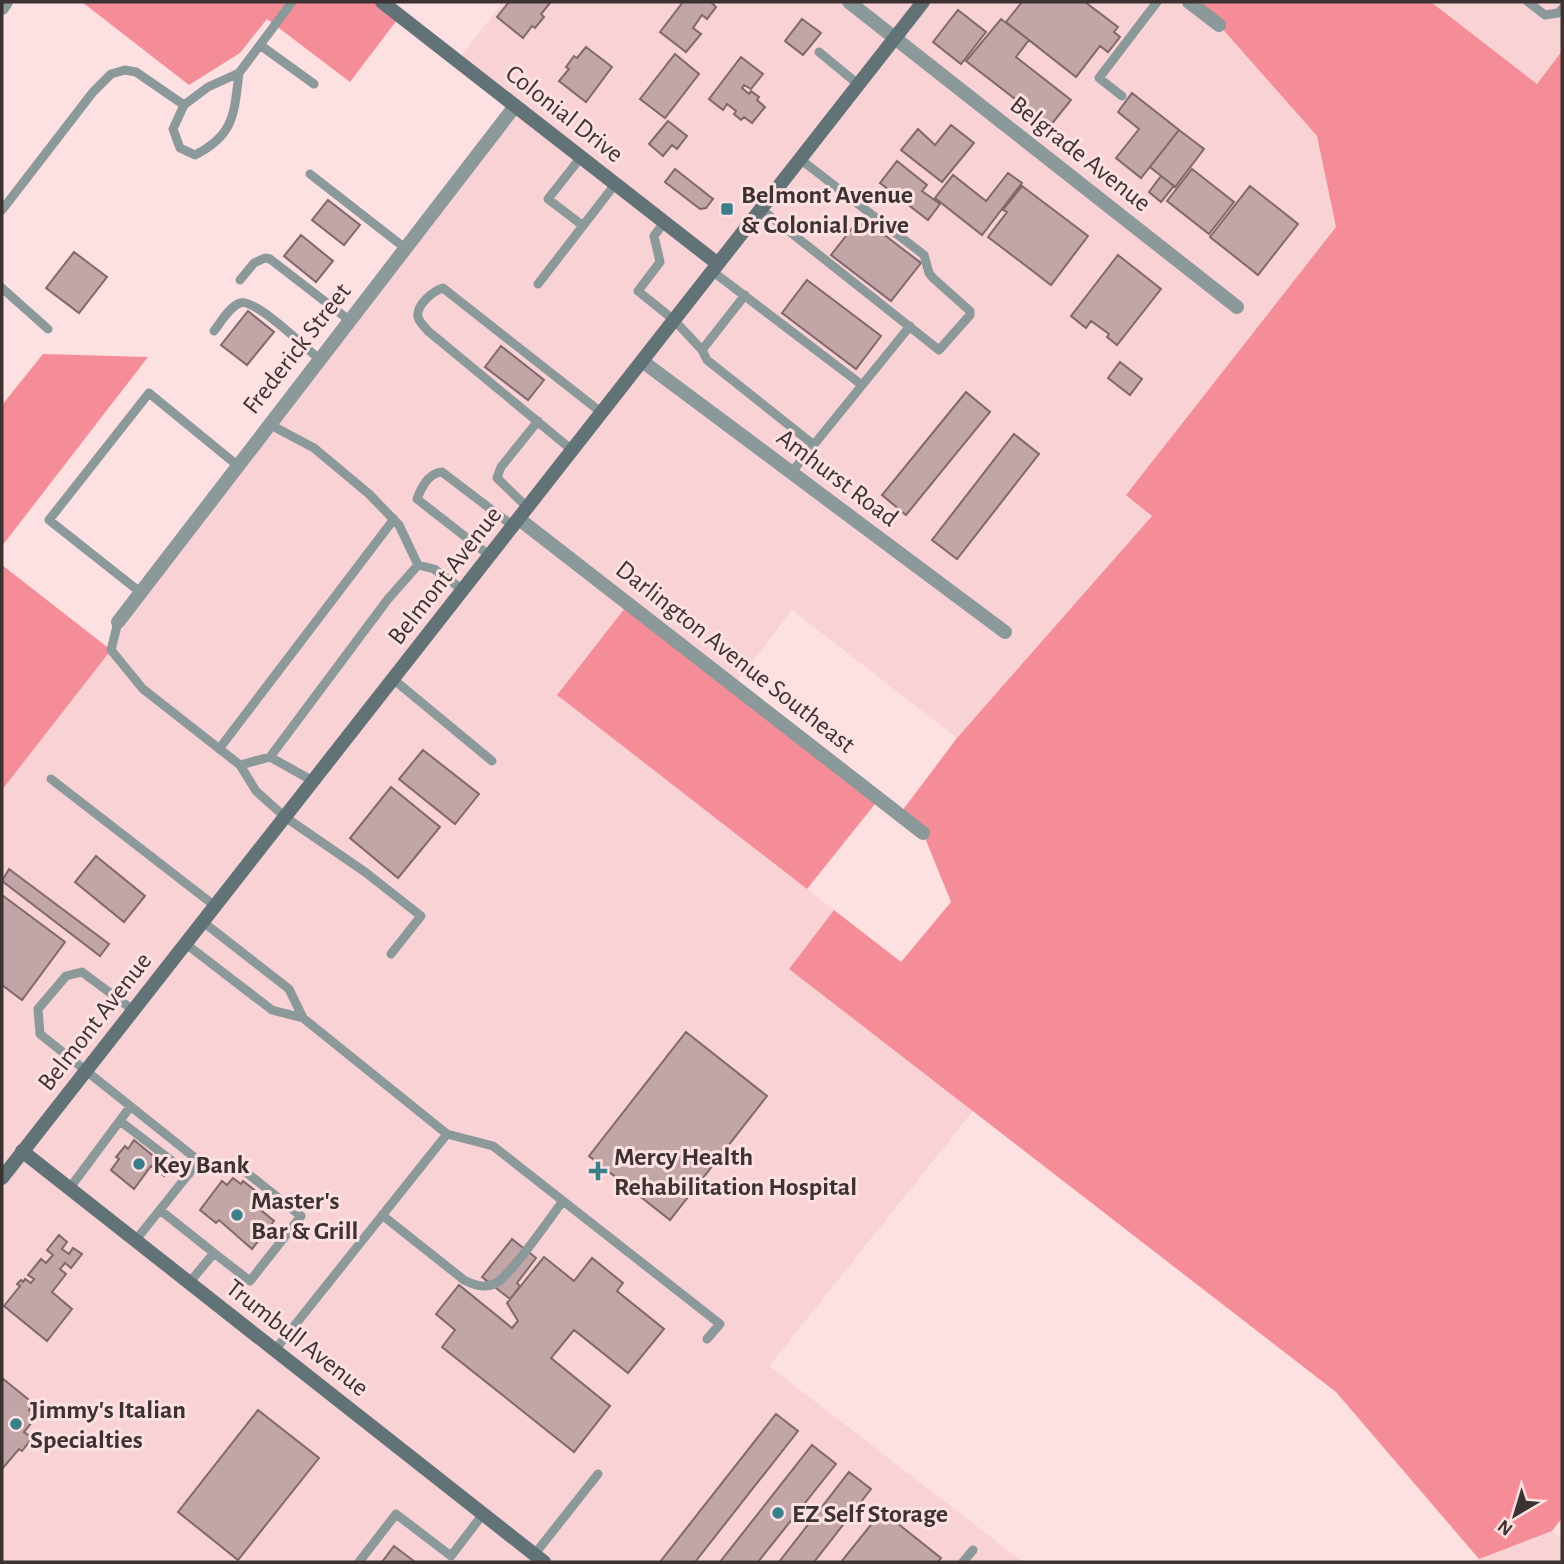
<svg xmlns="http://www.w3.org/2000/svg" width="1564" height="1564" viewBox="0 0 1564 1564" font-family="'Alegreya Sans',sans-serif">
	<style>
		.built { fill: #f8d2d5 }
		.forest { fill: #f58d98 }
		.building { fill: #c1a5a7; stroke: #82686a; stroke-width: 2 }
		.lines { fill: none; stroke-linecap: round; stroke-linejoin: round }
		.lane { stroke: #8c999b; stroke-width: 9 }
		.street { stroke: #8c999b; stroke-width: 14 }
		.secondary { stroke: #617376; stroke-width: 14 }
		.poi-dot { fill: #3a808b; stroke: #fde0e1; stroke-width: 2.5 }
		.labels { text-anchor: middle; stroke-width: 6; stroke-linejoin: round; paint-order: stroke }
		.street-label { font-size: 26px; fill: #3d3232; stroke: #fde0e1 }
		.poi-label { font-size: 26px; font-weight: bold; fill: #3d3232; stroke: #fde0e1; text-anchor: start }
	</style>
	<rect width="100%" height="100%" fill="#fde0e1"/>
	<path class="built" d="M 503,2 L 1189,2 L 1219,25 L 1317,136 L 1336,227 L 1127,495 L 1153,516 L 957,738 L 792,610 L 734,685 L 558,695 L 834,910 L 789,969 L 973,1111 L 769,1366 L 1023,1562 L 2,1562 L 2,790 L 111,650 L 118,622 L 514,106 L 457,61 Z
		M 1431,2 L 1562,2 L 1562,51 L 1537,84 Z
		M 1552,1531 L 1562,1539 L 1562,1562 L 1476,1562 L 1479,1559 Z"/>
	<path class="forest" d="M 82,2 L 382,2 L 400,16 L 350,82 L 267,19 L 240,53 L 189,85 Z
		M 1189,2 L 1431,2 L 1537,84 L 1562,51 L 1562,1518 L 1552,1531 L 1479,1559 L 1336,1392 L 789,969 L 834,910 L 901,962 L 951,902 L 923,833 L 899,815 L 957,738 L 1152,516 L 1126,495 L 1336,227 L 1317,136 L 1219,25 Z
		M 43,354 L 148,357 L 2,546 L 2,405 Z
		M 2,565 L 111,650 L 2,790 Z
		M 629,603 L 879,799 L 807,889 L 557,695 Z"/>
	<path class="building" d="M 509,2 L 548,2 L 550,3 L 541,14 L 544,17 L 535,28 L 532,26 L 523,38 L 497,17 Z
		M 683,2 L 713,2 L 712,3 L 716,7 L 707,19 L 702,15 L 693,28 L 701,34 L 686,52 L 660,32 Z
		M 1022,2 L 1085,2 L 1118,27 L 1114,32 L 1120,37 L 1108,52 L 1100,46 L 1076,77 L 1006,22 Z
		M 958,10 L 986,32 L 961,64 L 933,42 Z
		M 802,19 L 821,33 L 803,55 L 785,41 Z
		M 1001,19 L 1029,40 L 1016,57 L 1071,100 L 1050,126 L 966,61 Z
		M 586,47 L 612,67 L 586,102 L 559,81 L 569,69 L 566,67 L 574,56 L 577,58 Z
		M 675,54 L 699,74 L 665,118 L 640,99 Z
		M 741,57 L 763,74 L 751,89 L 744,85 L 742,88 L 749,94 L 751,91 L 759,97 L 757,100 L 765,107 L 752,123 L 744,117 L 741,120 L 734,114 L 736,111 L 727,104 L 723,110 L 709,99 Z
		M 1132,93 L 1179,130 L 1141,178 L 1116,158 L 1139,129 L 1118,112 Z
		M 668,121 L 687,136 L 677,149 L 672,145 L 663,156 L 649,144 Z
		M 951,125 L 974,143 L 942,182 L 901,150 L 918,129 L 935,145 Z
		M 1179,130 L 1204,149 L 1175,187 L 1150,167 Z
		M 897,161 L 927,185 L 922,191 L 940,204 L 928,220 L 880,183 Z
		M 675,169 L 713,199 L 706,208 L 700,209 L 665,182 Z
		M 1192,169 L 1234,202 L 1209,234 L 1167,201 Z
		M 1008,173 L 1022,183 L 982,235 L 935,198 L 953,175 L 986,201 Z
		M 1161,176 L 1174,186 L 1161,202 L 1149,192 Z
		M 1022,186 L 1088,236 L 1051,285 L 988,237 L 1007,212 L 1003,210 Z
		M 1250,186 L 1298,224 L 1258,275 L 1210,237 Z
		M 328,200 L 360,225 L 344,245 L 312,220 Z
		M 861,217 L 921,263 L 891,301 L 831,255 Z
		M 301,235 L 333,261 L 316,282 L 284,256 Z
		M 74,252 L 107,277 L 79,313 L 46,288 Z
		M 1118,255 L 1161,289 L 1117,345 L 1107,337 L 1109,334 L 1091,321 L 1086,328 L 1071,316 Z
		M 807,280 L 881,336 L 856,369 L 782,313 Z
		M 248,311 L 274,332 L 247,365 L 221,345 Z
		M 501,346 L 544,380 L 528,400 L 485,367 Z
		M 1120,362 L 1142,379 L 1130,395 L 1108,378 Z
		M 966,392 L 990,412 L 906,515 L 882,495 Z
		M 1014,434 L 1039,454 L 957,559 L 932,540 Z
		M 423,750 L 479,794 L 455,824 L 399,779 Z
		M 391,787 L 440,827 L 398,878 L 350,838 Z
		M 96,856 L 145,896 L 124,922 L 75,882 Z
		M 9,869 L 109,944 L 100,956 L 2,881 Z
		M 2,895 L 65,942 L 22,1000 L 2,985 Z
		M 686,1032 L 767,1096 L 670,1220 L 589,1156 Z
		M 134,1140 L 169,1169 L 164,1176 L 151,1166 L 134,1189 L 111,1170 L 119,1159 L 116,1157 L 125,1146 L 128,1149 Z
		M 233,1178 L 241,1184 L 243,1181 L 263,1197 L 256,1206 L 274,1221 L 252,1249 L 219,1220 L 216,1223 L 200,1210 L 222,1181 L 227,1185 Z
		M 59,1235 L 67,1242 L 62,1249 L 69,1254 L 73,1248 L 82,1254 L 71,1268 L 65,1263 L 60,1269 L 66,1274 L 52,1292 L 72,1309 L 47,1341 L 4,1306 L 20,1286 L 17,1284 L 21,1280 L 23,1282 L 25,1279 L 31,1283 L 34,1279 L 28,1275 L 41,1259 L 46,1263 L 53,1255 L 47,1250 Z
		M 512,1239 L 536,1258 L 517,1283 L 520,1286 L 510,1299 L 482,1277 Z
		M 544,1257 L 574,1281 L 592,1258 L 623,1283 L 617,1291 L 664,1329 L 628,1373 L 574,1330 L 551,1358 L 610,1406 L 574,1452 L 442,1347 L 455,1330 L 436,1314 L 459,1285 L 512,1328 L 518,1321 L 507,1303 Z
		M 2,1378 L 34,1404 L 29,1410 L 37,1416 L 24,1432 L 32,1438 L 22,1451 L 19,1449 L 2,1469 Z
		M 258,1410 L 319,1458 L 238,1560 L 178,1512 Z
		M 776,1414 L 798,1431 L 695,1562 L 660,1562 Z
		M 812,1445 L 836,1464 L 758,1562 L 720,1562 Z
		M 849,1472 L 871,1489 L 814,1562 L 779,1562 Z
		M 882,1511 L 941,1558 L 938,1562 L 841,1562 Z
		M 394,1546 L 415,1562 L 382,1562 Z"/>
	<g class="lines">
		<path class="lane" d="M 1528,2 L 1545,15 L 1558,13 L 1562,9
			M 260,45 L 314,84
			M 819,52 L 859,85
			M 239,73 C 234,113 235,135 195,155 L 180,148 L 173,129 L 184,105 L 208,87 L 239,73 L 292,2
			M 1122,96 L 1099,78 L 1157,2
			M 581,157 L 548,199 L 582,225
			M 310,174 L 405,248
			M 761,209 L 939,350 L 970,315 L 970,311 L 933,278 L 929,273 L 924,255 L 800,159
			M 2,210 L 93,92 L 111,74 L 125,70 L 136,72 L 184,105
			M 665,221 L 654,236 L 660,262 L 638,291 L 674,320 L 702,350 L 745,295
			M 712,271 L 862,385
			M 240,280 L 254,263 L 265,258 L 270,259 L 349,320
			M 538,284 L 616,183
			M 2,288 L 48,329
			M 214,331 C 221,322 229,307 240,303 C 255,298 306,348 319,359
			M 702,350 L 707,360 L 814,445
			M 269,424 L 314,448 L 369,494 L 399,525 L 418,565
			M 572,450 L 428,331 C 425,327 419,322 418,317 C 416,305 433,291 443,288 L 602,413
			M 791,473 L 910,326
			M 528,508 L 497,478 L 501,467 L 538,421
			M 490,556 L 417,499 C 421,488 429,473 442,472 L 513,526
			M 140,592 L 49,520 L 149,393 L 237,465
			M 118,622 L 111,650 L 143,689 L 240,765 L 256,791 L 285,817 L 365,872 L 421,916 L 391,954
			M 393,679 L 492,761
			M 219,749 L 394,519
			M 270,757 L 388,599 L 418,565 L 434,569 L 463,590
			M 240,765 L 270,757 L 313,781
			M 51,779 L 215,906
			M 203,922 L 289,989 L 303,1018
			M 186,944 L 272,1010 L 303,1018 L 447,1134 L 493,1146 L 720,1324 L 707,1339
			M 133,1010 L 82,972 L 66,976 L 38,1009 L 40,1034 L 199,1161 L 135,1241
			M 120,1121 L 189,1174
			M 69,1189 L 130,1107
			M 160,1210 L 214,1253 L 189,1283
			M 382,1215 L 464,1280 C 474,1285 485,1289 496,1283 C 512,1274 549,1219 563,1201
			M 214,1253 L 250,1281 L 301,1216 L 237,1165
			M 275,1350 L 447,1134
			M 534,1555 L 598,1474
			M 359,1562 L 396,1514 L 451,1556 L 483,1514
			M 963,1562 L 973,1550"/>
		<path class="street" d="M 849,2 L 1237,307
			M 1189,2 L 1219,25
			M 2,8 L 6,2
			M 642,361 L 1005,632
			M 519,519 L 923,833
			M 118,622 L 515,106"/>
		<path class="secondary" d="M 382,2 L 718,264
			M 22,1151 L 544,1562
			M 2,1178 L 923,2"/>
	</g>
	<g class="poi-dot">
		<rect x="720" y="202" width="14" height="14" rx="3.5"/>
		<circle cx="139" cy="1164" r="7"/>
		<path d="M594.5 1160.5h7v7h7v7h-7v7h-7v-7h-7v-7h7z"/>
		<circle cx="237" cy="1215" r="7"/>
		<circle cx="16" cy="1424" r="7"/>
		<circle cx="778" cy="1513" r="7"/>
	</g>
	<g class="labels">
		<g class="street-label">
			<text transform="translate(565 113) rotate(38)" y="9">Colonial Drive</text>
			<text transform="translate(1081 153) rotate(38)" y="9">Belgrade Avenue</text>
			<text transform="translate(296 348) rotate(-52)" y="9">Frederick Street</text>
			<text transform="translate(838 477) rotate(37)" y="9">Amhurst Road</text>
			<text transform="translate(444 575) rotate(-52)" y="9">Belmont Avenue</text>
			<text transform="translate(736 656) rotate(38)" y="9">Darlington Avenue Southeast</text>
			<text transform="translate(94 1021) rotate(-52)" y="9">Belmont Avenue</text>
			<text transform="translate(298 1337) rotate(38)" y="9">Trumbull Avenue</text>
		</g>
		<g class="poi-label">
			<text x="741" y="203">Belmont Avenue<tspan x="741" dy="30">&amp; Colonial Drive</tspan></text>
			<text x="614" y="1165">Mercy Health<tspan x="614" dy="30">Rehabilitation Hospital</tspan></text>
			<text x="153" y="1173">Key Bank</text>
			<text x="251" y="1209">Master's<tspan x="251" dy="30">Bar &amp; Grill</tspan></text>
			<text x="30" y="1418">Jimmy's Italian<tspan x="30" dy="30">Specialties</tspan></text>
			<text x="792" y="1522">EZ Self Storage</text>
		</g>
	</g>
	<rect width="1564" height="1564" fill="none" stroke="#3d3232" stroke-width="7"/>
	<g transform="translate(1515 1515) rotate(218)" stroke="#fde0e1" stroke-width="5" paint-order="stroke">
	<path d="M0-5L12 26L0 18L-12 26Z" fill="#3d3232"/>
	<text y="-10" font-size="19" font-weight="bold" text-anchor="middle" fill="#3d3232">N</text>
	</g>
</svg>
